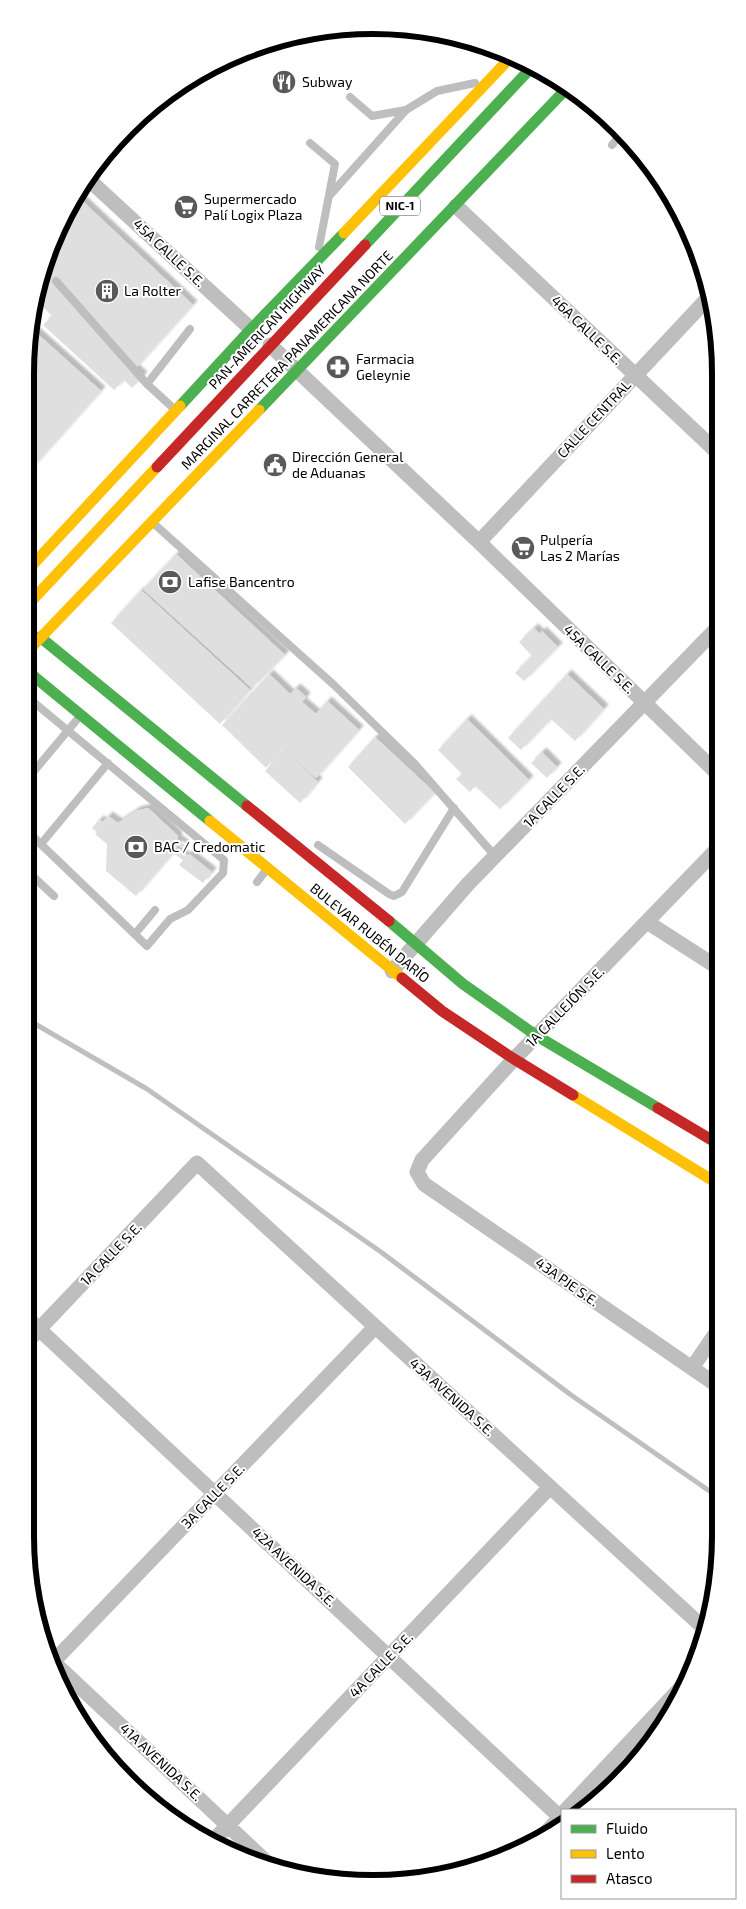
<svg xmlns="http://www.w3.org/2000/svg" width="746" height="1909" viewBox="0 0 746 1909" font-family="'Exo 2',sans-serif">
	<style>
		.lines { fill: none; stroke-linecap: round; stroke-linejoin: round }
		.stream { stroke: #bfbfbf; stroke-width: 5 }
		.building { fill: #dfdfdf; filter: url(#shadow) }
		.lane { stroke: #bebebe; stroke-width: 8 }
		.street { stroke: #bebebe; stroke-width: 15 }
		.fast { stroke: #4caf50; stroke-width: 11 }
		.slow { stroke: #ffc107; stroke-width: 11 }
		.jam { stroke: #c62828; stroke-width: 11 }
		.labels { text-anchor: middle; stroke-width: 4; stroke-linejoin: round; paint-order: stroke }
		.shield { fill: #fff; stroke: #4c4c4c; stroke-width: 1 }
		.shield-label { font-size: 12px; font-weight: bold; fill: #000 }
		.poi-label { font-size: 14px; fill: #000; stroke: #fff; text-anchor: start }
		.street-label { font-size: 14px; fill: #000; stroke: #fff }
		.rim { fill: none; stroke: #000; stroke-width: 6 }
	</style>
	<defs>
		<filter id="shadow"><feDropShadow dx="4.5" dy="-4.5" stdDeviation="1" flood-color="#0004"/></filter>
	</defs>
	<rect width="100%" height="100%" fill="#fff"/>
	<g class="lines">
		<path class="stream" d="M 25,1018 L 147,1089 L 381,1252 L 571,1395 L 721,1499"/>
	</g>
	<path class="building" d="M 76,195 L 193,305 L 135,369 L 143,376 L 132,388 L 124,380 L 114,390 L 43,325 L 52,316 L 35,299 L 37,283 L 61,219 Z
		M 31,328 L 101,391 L 25,476 L 25,373 Z
		M 176,554 L 285,655 L 252,688 L 143,589 Z
		M 141,590 L 250,690 L 220,724 L 111,623 Z
		M 534,628 L 540,634 L 542,631 L 558,647 L 524,681 L 515,673 L 532,656 L 519,642 Z
		M 269,674 L 290,694 L 296,688 L 306,697 L 302,702 L 316,714 L 327,701 L 359,730 L 316,778 L 280,746 L 282,748 L 266,768 L 222,725 Z
		M 567,674 L 604,709 L 575,741 L 551,719 L 521,750 L 508,738 Z
		M 467,719 L 529,780 L 500,809 L 475,786 L 470,792 L 456,779 L 462,774 L 438,750 Z
		M 375,737 L 435,793 L 405,824 L 348,767 Z
		M 283,749 L 318,782 L 300,803 L 265,771 Z
		M 542,752 L 557,767 L 547,778 L 531,763 Z
		M 148,808 L 178,836 L 177,839 L 185,845 L 182,848 L 178,845 L 175,849 L 186,857 L 189,854 L 212,872 L 203,883 L 179,865 L 183,860 L 173,853 L 136,896 L 106,871 L 107,844 L 95,834 L 97,832 L 92,828 L 99,820 L 103,822 L 108,816 L 118,823 L 136,811 Z"/>
	<g class="lines">
		<path class="lane" d="M 350,97 L 372,116 L 406,110 L 437,91 L 475,83
			M 310,143 L 335,164 L 319,247
			M 612,145 L 622,133
			M 89,179 L 168,94
			M 330,195 L 406,110
			M 56,281 L 147,384 L 172,407
			M 147,384 L 190,329
			M 152,522 L 334,685 L 414,763 L 495,856
			M 25,695 L 224,860 L 223,873 L 188,910 L 170,919 L 147,946 L 25,829
			M 25,712 L 34,702
			M 25,782 L 80,716
			M 41,844 L 108,763
			M 318,845 L 389,894 L 394,896 L 402,892 L 454,808
			M 25,869 L 54,896
			M 257,882 L 267,869
			M 135,934 L 155,910"/>
		<path class="street" d="M 87,178 L 251,329
			M 456,206 L 718,453
			M 270,345 L 479,542 L 719,775
			M 479,542 L 709,297
			M 719,847 L 514,1059 L 422,1160 L 417,1172 L 424,1184 L 721,1388
			M 647,922 L 720,969
			M 392,971 L 468,884 L 719,626
			M 25,1316 L 562,1819
			M 25,1344 L 197,1163 L 707,1631
			M 692,1368 L 720,1327
			M 48,1657 L 273,1868
			M 51,1664 L 375,1327
			M 566,1810 L 689,1679
			M 538,1841 L 562,1815
			M 211,1843 L 550,1487"/>
		<path class="fast" d="M 365,245 L 531,68
			M 180,406 L 251,329 L 344,233
			M 259,410 L 569,86
			M 40,637 L 247,806
			M 25,669 L 210,821
			M 389,921 L 463,984 L 537,1036 L 658,1108"/>
		<path class="slow" d="M 344,233 L 510,58
			M 25,573 L 180,406
			M 25,608 L 157,467
			M 25,654 L 259,410
			M 210,821 L 402,978
			M 573,1095 L 720,1185"/>
		<path class="jam" d="M 157,467 L 365,245
			M 247,806 L 389,921
			M 402,978 L 442,1011 L 514,1059 L 573,1095
			M 658,1108 L 720,1145"/>
	</g>
	<defs>
		<g id="restaurant-disc" transform="scale(1.25)"><circle r="9.5" fill="#595959" stroke="#fff"/><path d="M-5-6h1v4h1v-4h1v4h1v-4h1v5L-1.5 .5V6h-2V.5L-5-1ZM5-6V6H3V1.5H1.5Q1.5-4 5-6Z" fill="#fff"/></g>
		<g id="supermarket-disc" transform="scale(1.25)"><circle r="9.5" fill="#595959" stroke="#fff"/><path d="M-6-5.5h2.5l.6 2H6L4.5 2H-2.5L-4.4-4H-6ZM-1.5 3.2a1.3 1.3 0 1 0 .1 0ZM3 3.2a1.3 1.3 0 1 0 .1 0Z" fill="#fff"/></g>
		<g id="building-disc" transform="scale(1.25)"><circle r="9.5" fill="#595959" stroke="#fff"/><path d="M-4-6H4V6H1V3H-1V6H-4ZM-2.5-4.3h1.7v1.8h-1.7ZM.8-4.3h1.7v1.8H.8ZM-2.5-1h1.7V.8h-1.7ZM.8-1h1.7V.8H.8Z" fill="#fff"/></g>
		<g id="pharmacy-disc" transform="scale(1.25)"><circle r="9.5" fill="#595959" stroke="#fff"/><path d="M-2-6h4v4h4v4h-4v4h-4v-4h-4v-4h4Z" fill="#fff"/></g>
		<g id="civic-disc" transform="scale(1.25)"><circle r="9.5" fill="#595959" stroke="#fff"/><path d="M-.6-6.5H3V-4.5H.6V-3L4-1V1h2V6H-6V1h2V-1L-.6-3ZM-1.2 2.5V6h2.4V2.5Z" fill="#fff"/></g>
		<g id="bank-disc" transform="scale(1.25)"><circle r="9.5" fill="#595959" stroke="#fff"/><path d="M-6-4H6V4H-6ZM0-2.3a2.3 2.3 0 1 0 0 4.6a2.3 2.3 0 1 0 0-4.6Z" fill="#fff"/></g>
	</defs>
	<g fill-rule="evenodd">
		<use href="#restaurant-disc" x="284" y="82"/>
		<use href="#supermarket-disc" x="186" y="207"/>
		<use href="#building-disc" x="107" y="291"/>
		<use href="#pharmacy-disc" x="338" y="367"/>
		<use href="#civic-disc" x="275" y="465"/>
		<use href="#supermarket-disc" x="523" y="548"/>
		<use href="#bank-disc" x="170" y="582"/>
		<use href="#bank-disc" x="136" y="847"/>
	</g>
	<g class="labels">
		<rect class="shield" x="380" y="196.5" width="40" height="19" rx="4"/>
		<g class="shield-label">
			<text x="400" y="210">NIC-1</text>
		</g>
		<g class="poi-label">
			<text x="302" y="87">Subway</text>
			<text x="204" y="204">Supermercado<tspan x="204" dy="16">Palí Logix Plaza</tspan></text>
			<text x="124" y="296">La Rolter</text>
			<text x="356" y="364">Farmacia<tspan x="356" dy="16">Geleynie</tspan></text>
			<text x="292" y="462">Dirección General<tspan x="292" dy="16">de Aduanas</tspan></text>
			<text x="540" y="545">Pulpería<tspan x="540" dy="16">Las 2 Marías</tspan></text>
			<text x="188" y="587">Lafise Bancentro</text>
			<text x="154" y="852">BAC / Credomatic</text>
		</g>
		<g class="street-label">
			<text transform="translate(169 253) rotate(43)" y="5">45A CALLE S.E.</text>
			<text transform="translate(267 327) rotate(-47)" y="5">PAN-AMERICAN HIGHWAY</text>
			<text transform="translate(587 330) rotate(44)" y="5">46A CALLE S.E.</text>
			<text transform="translate(287 360) rotate(-46)" y="5">MARGINAL CARRETERA PANAMERICANA NORTE</text>
			<text transform="translate(594 419) rotate(-47)" y="5">CALLE CENTRAL</text>
			<text transform="translate(599 659) rotate(44)" y="5">45A CALLE S.E.</text>
			<text transform="translate(554 796) rotate(-46)" y="5">1A CALLE S.E.</text>
			<text transform="translate(370 933) rotate(39)" y="5">BULEVAR RUBÉN DARÍO</text>
			<text transform="translate(565 1007) rotate(-46)" y="5">1A CALLEJÓN S.E.</text>
			<text transform="translate(111 1254) rotate(-46)" y="5">1A CALLE S.E.</text>
			<text transform="translate(567 1282) rotate(35)" y="5">43A PJE S.E.</text>
			<text transform="translate(452 1397) rotate(42)" y="5">43A AVENIDA S.E.</text>
			<text transform="translate(213 1496) rotate(-46)" y="5">3A CALLE S.E.</text>
			<text transform="translate(294 1567) rotate(43)" y="5">42A AVENIDA S.E.</text>
			<text transform="translate(381 1665) rotate(-46)" y="5">4A CALLE S.E.</text>
			<text transform="translate(161 1762) rotate(43)" y="5">41A AVENIDA S.E.</text>
		</g>
	</g>
	<path d="M0 0H746V1909H0ZM373 34H373A339 339 0 0 1 712 373V1536A339 339 0 0 1 373 1875H373A339 339 0 0 1 34 1536V373A339 339 0 0 1 373 34Z" fill="#fff" fill-rule="evenodd"/>
	<path class="rim" d="M373 34H373A339 339 0 0 1 712 373V1536A339 339 0 0 1 373 1875H373A339 339 0 0 1 34 1536V373A339 339 0 0 1 373 34Z"/>
	<rect x="561" y="1809" width="175" height="90" fill="#ffffff" stroke="#999999"/>
	<rect x="571" y="1825" width="25" height="8" fill="#4caf50" stroke="#999999"/>
	<text x="606" y="1834" font-size="15" fill="#000000">Fluido</text>
	<rect x="571" y="1850" width="25" height="8" fill="#ffc107" stroke="#999999"/>
	<text x="606" y="1859" font-size="15" fill="#000000">Lento</text>
	<rect x="571" y="1875" width="25" height="8" fill="#c62828" stroke="#999999"/>
	<text x="606" y="1884" font-size="15" fill="#000000">Atasco</text>
</svg>
